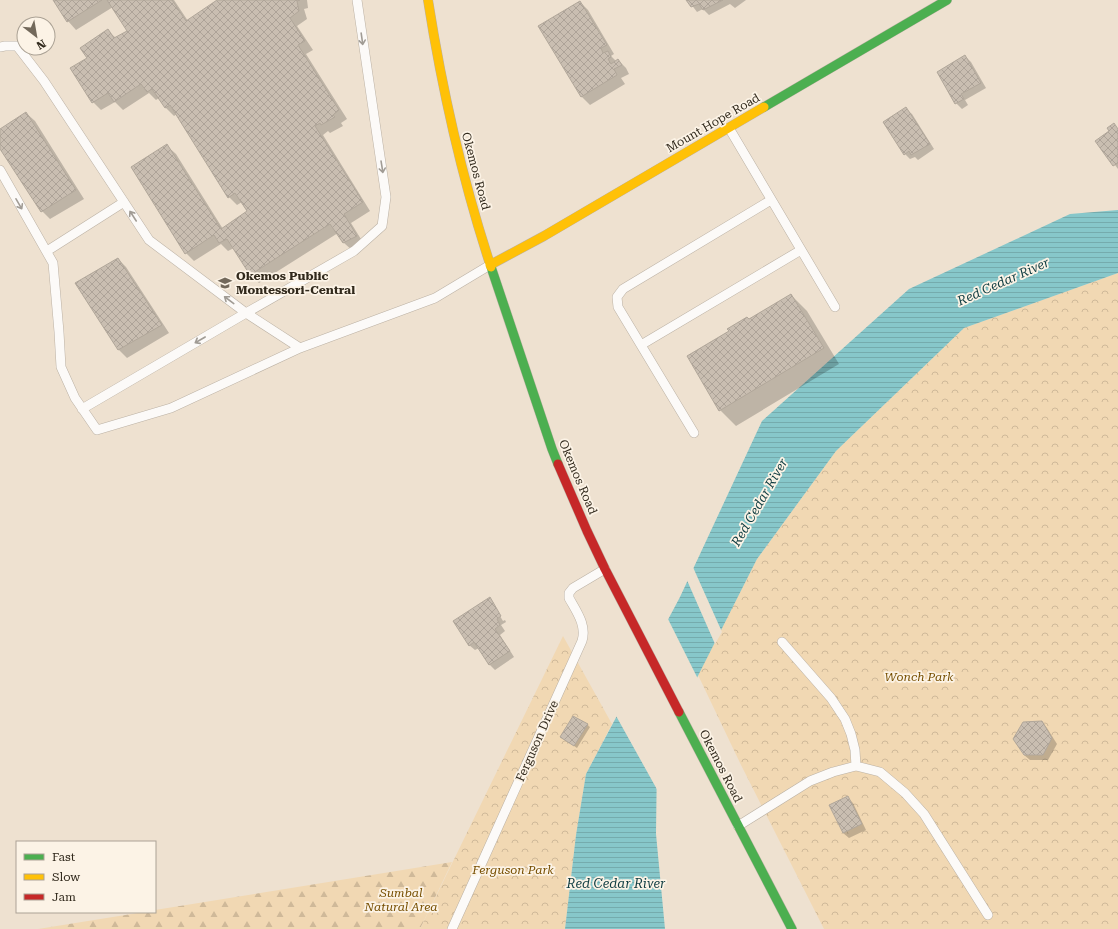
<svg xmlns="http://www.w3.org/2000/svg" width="1118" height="929" viewBox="0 0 1118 929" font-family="'Roboto Serif',serif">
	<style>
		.forest { fill: url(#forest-firs) }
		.park { fill: url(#park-crowns) }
		.water { fill: url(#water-rules) }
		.pier { fill: #eee1d0 }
		.shadow { fill: #0003 }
		.building { fill: url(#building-cross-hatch); stroke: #b1a79a }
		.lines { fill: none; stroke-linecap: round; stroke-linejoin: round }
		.lane-casing { stroke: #bbb1a4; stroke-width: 10 }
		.fast-casing { stroke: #bbb1a4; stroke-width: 10 }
		.slow-casing { stroke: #bbb1a4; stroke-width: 10 }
		.jam-casing { stroke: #bbb1a4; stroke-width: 10 }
		.lane { stroke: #fcfaf8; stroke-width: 9 }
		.fast { stroke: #4caf50; stroke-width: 9 }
		.slow { stroke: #ffc107; stroke-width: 9 }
		.jam { stroke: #c62828; stroke-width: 9 }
		.oneway { stroke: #a19c95 }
		.labels { text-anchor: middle; stroke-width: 3.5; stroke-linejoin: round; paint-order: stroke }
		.street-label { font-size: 12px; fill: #31291c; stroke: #fcf3e6 }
		.poi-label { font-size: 12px; font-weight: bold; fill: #31291c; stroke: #fcf3e6; text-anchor: start }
		.park-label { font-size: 12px; font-style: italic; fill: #774f00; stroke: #fcf3e6 }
		.water-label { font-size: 13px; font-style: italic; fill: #0e3c41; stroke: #fcf3e6 }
	</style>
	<defs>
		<pattern id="forest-firs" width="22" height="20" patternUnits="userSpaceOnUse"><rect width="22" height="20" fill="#f1d8b3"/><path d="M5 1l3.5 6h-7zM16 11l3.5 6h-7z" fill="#cfb999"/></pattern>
		<pattern id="park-crowns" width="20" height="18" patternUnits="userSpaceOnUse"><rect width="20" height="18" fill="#f1d8b3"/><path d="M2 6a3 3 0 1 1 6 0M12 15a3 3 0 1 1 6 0" fill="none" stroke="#cfb999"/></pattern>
		<pattern id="water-rules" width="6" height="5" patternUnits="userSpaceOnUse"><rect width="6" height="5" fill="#87c7ca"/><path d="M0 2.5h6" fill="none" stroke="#75abad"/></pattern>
		<pattern id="building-cross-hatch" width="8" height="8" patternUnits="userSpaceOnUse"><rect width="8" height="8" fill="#c9beb1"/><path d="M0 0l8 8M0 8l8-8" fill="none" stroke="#ada398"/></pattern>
	</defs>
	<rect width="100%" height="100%" fill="#eee1d0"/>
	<path class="forest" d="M 452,862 L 420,929 L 38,929 L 144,912 L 155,912 L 155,910 Z"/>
	<path class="park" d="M 1118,273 L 1118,929 L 824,929 L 741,765 L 698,675 L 757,559 L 836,451 L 964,328 Z
		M 563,636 L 612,724 L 586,774 L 576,835 L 565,929 L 420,929 Z"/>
	<path class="water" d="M 1118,210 L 1118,273 L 964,328 L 836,451 L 757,559 L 657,757 L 656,834 L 665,929 L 565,929 L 576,835 L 586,774 L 680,597 L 762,421 L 909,289 L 1070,214 Z"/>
	<path class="pier" d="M 692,565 L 722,632 L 715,644 L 686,578 Z
		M 667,617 L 698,679 L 659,757 L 659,793 L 615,714 Z"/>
	<path class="shadow" d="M 55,0 L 174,0 L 188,21 L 219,0 L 307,0 L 308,8 L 304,9 L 307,19 L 297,26 L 313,50 L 306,54 L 347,119 L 341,123 L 343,126 L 330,133 L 328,131 L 323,135 L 370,211 L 351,223 L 364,244 L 353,251 L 344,243 L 338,233 L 259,283 L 250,274 L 234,248 L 228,251 L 221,244 L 194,261 L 186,253 L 167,146 L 176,154 L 223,229 L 249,212 L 242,202 L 237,205 L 229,197 L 177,114 L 174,116 L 166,108 L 159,98 L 156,100 L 149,93 L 123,110 L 115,102 L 101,110 L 93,102 L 88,59 L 108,31 L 116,38 L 129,32 L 113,7 L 76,30 L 68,21 Z
		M 688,0 L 746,0 L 735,8 L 730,4 L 709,15 L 703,9 L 697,12 Z
		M 580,2 L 588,10 L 614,54 L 611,56 L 616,61 L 618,60 L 626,68 L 629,74 L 621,78 L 625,84 L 590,105 L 582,97 L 539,26 Z
		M 965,56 L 971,62 L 986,88 L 965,100 L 968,105 L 962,109 L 956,103 Z
		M 906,109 L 912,114 L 934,149 L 918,160 L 915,157 L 910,159 L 905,154 Z
		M 26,113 L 35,121 L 84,199 L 50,219 L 42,211 L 0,147 L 0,130 Z
		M 1114,125 L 1118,129 L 1118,169 L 1097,141 L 1111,131 Z
		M 118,259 L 126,267 L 169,333 L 127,358 L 119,350 L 77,283 Z
		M 791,295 L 807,311 L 839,364 L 736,426 L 720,410 L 749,320 Z
		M 489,598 L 494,603 L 492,603 L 503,621 L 505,620 L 506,622 L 501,625 L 505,631 L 500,635 L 514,657 L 495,670 L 489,664 L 479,648 L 475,650 L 469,645 Z
		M 1042,722 L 1047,728 L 1057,744 L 1048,760 L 1030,760 L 1024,755 Z
		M 587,725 L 590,727 L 577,748 L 561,737 Z
		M 848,798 L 853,803 L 866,830 L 849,838 L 843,833 L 830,806 Z"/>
	<path class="building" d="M 53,0 L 102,0 L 67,22 Z
		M 107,0 L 172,0 L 186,21 L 217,0 L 300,0 L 297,1 L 299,11 L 290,18 L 305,41 L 298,45 L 339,110 L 333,115 L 335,117 L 321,125 L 320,123 L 315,126 L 363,202 L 344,214 L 357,236 L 343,243 L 330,224 L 250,275 L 227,239 L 219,243 L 214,235 L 185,254 L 131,167 L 167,144 L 221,229 L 247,211 L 235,193 L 228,198 L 170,105 L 165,108 L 152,89 L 147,92 L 141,84 L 114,102 L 108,93 L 92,103 L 70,68 L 87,58 L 80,48 L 108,29 L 114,38 L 127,31 Z
		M 686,0 L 723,0 L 703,10 L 699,4 L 691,7 Z
		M 580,1 L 607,45 L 601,48 L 603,53 L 608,51 L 611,57 L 608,59 L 611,64 L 618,59 L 622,65 L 614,69 L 617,75 L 581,97 L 538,26 Z
		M 965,55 L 981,83 L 961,94 L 964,99 L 955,104 L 937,72 Z
		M 906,107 L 930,144 L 911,155 L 909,151 L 904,155 L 883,122 Z
		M 26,112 L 76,190 L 41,212 L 0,149 L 0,129 Z
		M 1114,123 L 1118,129 L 1118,163 L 1113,166 L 1095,141 L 1109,131 L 1107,128 Z
		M 118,258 L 162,325 L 118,350 L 75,283 Z
		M 791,294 L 824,348 L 719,411 L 687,356 L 729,331 L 727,329 L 747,317 L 749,319 Z
		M 490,597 L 501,616 L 497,619 L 500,625 L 495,629 L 510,651 L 489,665 L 474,642 L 469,646 L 453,621 Z
		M 573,716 L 588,724 L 574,746 L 560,737 Z
		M 1042,721 L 1052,738 L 1043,755 L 1024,755 L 1013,739 L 1023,722 Z
		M 848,796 L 862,824 L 843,833 L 829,805 Z"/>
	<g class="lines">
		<g class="lane-casing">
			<path id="lane" d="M 0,47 L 5,46 L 17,46 L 44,81 L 149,240 L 246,313 L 354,251 L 382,226 L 386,197 L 357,0
				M 729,128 L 835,307
				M 0,170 L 53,263 L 59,332 L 61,367 L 75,398 L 97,430 L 171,408 L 300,348 L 435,298 L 490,265
				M 47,251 L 124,202
				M 641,345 L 801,250
				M 82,409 L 246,313 L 300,348
				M 694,433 L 618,307 L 617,297 L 623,289 L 771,200
				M 782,642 L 831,698 L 845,719 L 851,734 L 855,750 L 856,766
				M 738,826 L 810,781 L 833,772 L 856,766 L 880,772 L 905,793 L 924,814 L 988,915
				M 452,929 L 582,641 C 587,625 576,611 569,598 L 569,593 L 573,588 L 605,569"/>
		</g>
		<g class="fast-casing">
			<path id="fast" d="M 764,107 L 947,0
				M 491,267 L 552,449 L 558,464
				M 679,712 L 792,929"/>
		</g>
		<g class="slow-casing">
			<path id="slow" d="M 428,0 C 442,89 463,182 491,267
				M 490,265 L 544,236 L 764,107"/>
		</g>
		<g class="jam-casing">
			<path id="jam" d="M 558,464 L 587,531 L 605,569 L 679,712"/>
		</g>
		<use href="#lane" class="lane"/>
		<use href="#fast" class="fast"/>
		<use href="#slow" class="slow"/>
		<use href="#jam" class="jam"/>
	</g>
	<defs><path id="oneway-shaft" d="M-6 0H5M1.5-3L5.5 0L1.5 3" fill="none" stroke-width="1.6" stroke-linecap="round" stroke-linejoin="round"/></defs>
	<g class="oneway">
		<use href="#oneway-shaft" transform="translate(362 39) rotate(82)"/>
		<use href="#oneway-shaft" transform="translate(382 167) rotate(81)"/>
		<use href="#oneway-shaft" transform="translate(19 204) rotate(60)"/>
		<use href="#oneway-shaft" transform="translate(133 216) rotate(-123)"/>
		<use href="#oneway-shaft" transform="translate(229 300) rotate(-143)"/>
		<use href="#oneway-shaft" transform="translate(200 340) rotate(150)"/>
	</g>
	<defs>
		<g id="school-bare" transform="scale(1.08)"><path d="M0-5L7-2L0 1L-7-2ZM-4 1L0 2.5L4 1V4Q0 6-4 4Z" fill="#73695b" stroke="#fcf3e6" stroke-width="2.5" paint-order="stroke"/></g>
	</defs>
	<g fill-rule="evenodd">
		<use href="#school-bare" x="225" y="283"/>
	</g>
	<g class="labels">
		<g class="street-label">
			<text transform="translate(713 123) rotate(-30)" y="4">Mount Hope Road</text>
			<text transform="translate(476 171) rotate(75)" y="4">Okemos Road</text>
			<text transform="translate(578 477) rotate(67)" y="4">Okemos Road</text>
			<text transform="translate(537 741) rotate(-66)" y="4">Ferguson Drive</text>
			<text transform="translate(721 766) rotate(63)" y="4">Okemos Road</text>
		</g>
		<g class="poi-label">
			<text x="236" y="280">Okemos Public<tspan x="236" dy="14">Montessori-Central</tspan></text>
		</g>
		<g class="park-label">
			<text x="919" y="681">Wonch Park</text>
			<text x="513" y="874">Ferguson Park</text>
			<text x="401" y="897">Sumbal<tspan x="401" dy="14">Natural Area</tspan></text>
		</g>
		<g class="water-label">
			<text transform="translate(1003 281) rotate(-24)" y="5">Red Cedar River</text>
			<text transform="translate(759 502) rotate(-60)" y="5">Red Cedar River</text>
			<text x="616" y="888">Red Cedar River</text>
		</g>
	</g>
	<rect x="16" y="841" width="140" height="72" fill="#fcf3e6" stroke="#aba295"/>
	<rect x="24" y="854" width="20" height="6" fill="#4caf50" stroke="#aba295"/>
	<text x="52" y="861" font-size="12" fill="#31291c">Fast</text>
	<rect x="24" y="874" width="20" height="6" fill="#ffc107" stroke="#aba295"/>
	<text x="52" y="881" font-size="12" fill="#31291c">Slow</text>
	<rect x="24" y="894" width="20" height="6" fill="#c62828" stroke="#aba295"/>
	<text x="52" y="901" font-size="12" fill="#31291c">Jam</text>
	<g transform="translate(36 36) rotate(149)"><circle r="19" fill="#fcf3e6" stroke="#aba295"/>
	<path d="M0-3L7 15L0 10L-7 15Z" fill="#73695b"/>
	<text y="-6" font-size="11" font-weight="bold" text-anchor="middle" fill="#31291c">N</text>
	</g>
</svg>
